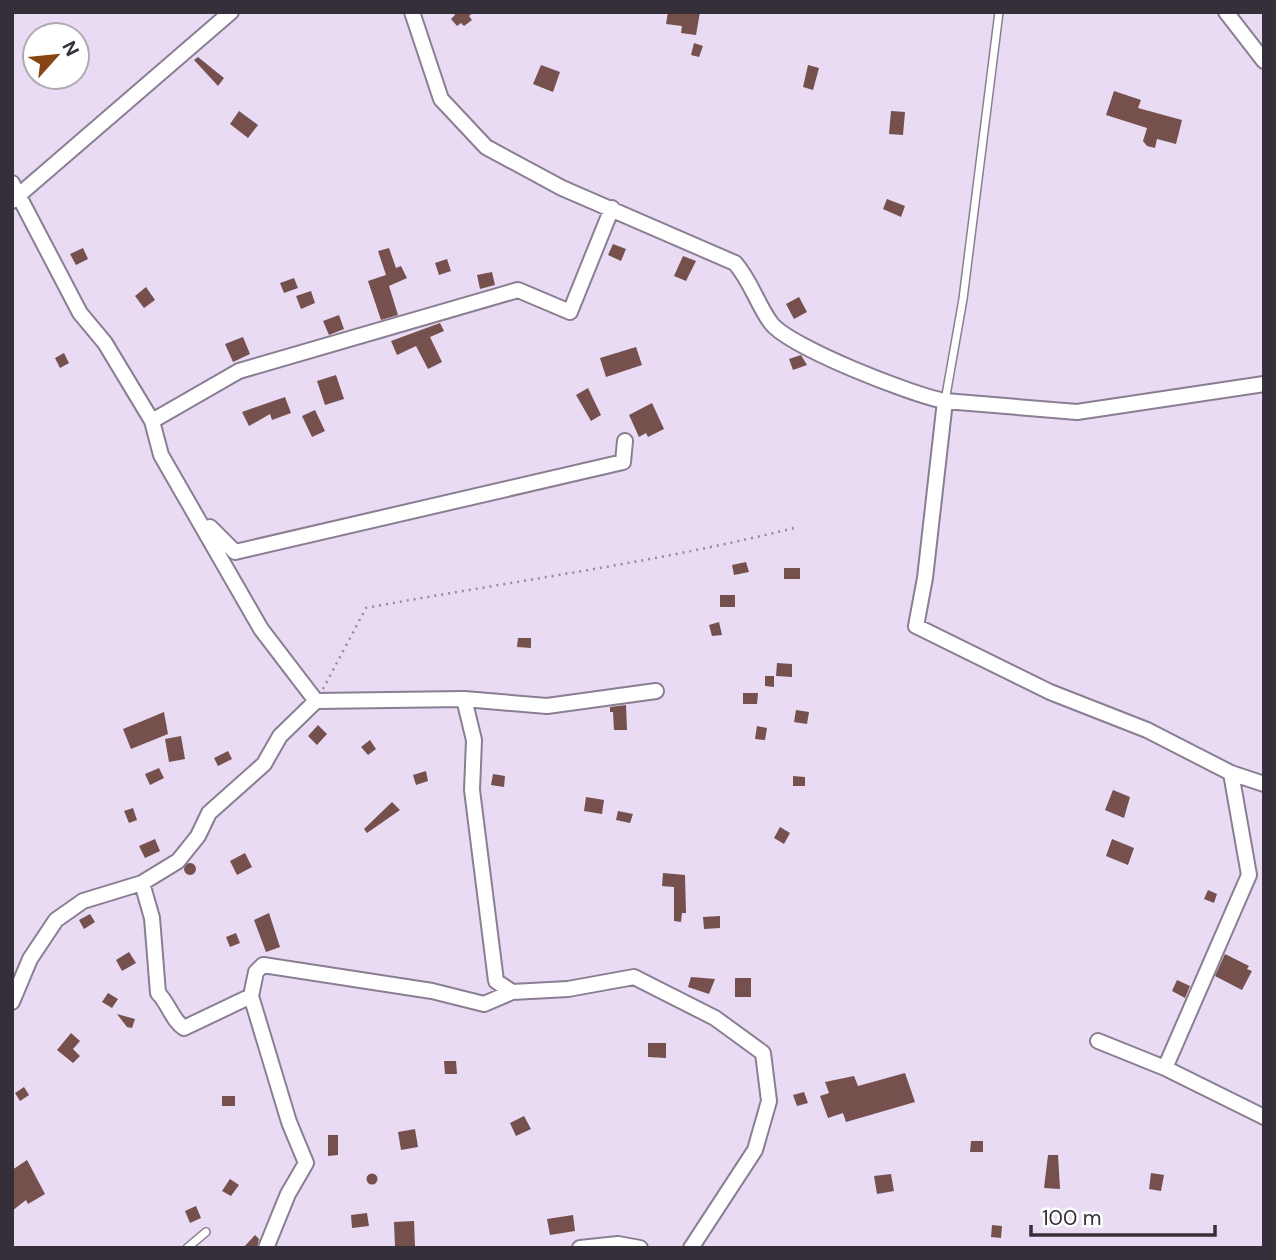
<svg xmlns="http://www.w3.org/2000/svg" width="1276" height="1260" viewBox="0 0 1276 1260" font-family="'DM Sans',sans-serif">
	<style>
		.building { fill: #75504d }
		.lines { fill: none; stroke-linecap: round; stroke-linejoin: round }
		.service-casing { stroke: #8a7e93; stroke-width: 10 }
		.minor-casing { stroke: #8a7e93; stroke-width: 18 }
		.path { stroke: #958b9c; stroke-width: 2.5; stroke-dasharray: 2 5; stroke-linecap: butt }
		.service { stroke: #fff; stroke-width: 7 }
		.minor { stroke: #fff; stroke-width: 14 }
	</style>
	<rect width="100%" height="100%" fill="#e8dbf3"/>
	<path class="building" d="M 453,12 L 474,12 L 469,16 L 472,20 L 464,26 L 461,23 L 457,26 L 451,19 L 455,15 Z
		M 668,12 L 700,12 L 696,35 L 681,33 L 682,26 L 666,24 Z
		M 694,43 L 703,46 L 699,57 L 691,55 Z
		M 198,57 L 224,78 L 218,86 L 194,60 Z
		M 541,65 L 560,72 L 553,92 L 533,84 Z
		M 808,65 L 819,68 L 813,90 L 803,87 Z
		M 1114,91 L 1141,100 L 1138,108 L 1182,120 L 1176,144 L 1157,139 L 1155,148 L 1147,146 L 1143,141 L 1147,128 L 1106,115 Z
		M 239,111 L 258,125 L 248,138 L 230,124 Z
		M 891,111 L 905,112 L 903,135 L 889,134 Z
		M 887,199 L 905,206 L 901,217 L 883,209 Z
		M 613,244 L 626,249 L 621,261 L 608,255 Z
		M 83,248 L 88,259 L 76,265 L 70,254 Z
		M 389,248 L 396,268 L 401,266 L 407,278 L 389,286 L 398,315 L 381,320 L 368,281 L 386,275 L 378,251 Z
		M 683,256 L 696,261 L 686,281 L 674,276 Z
		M 447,259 L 451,271 L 439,275 L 435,263 Z
		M 492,272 L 495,285 L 480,289 L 477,275 Z
		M 294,278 L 298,288 L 284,293 L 280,283 Z
		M 146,287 L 155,300 L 144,308 L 135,296 Z
		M 311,291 L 315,303 L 301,309 L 296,296 Z
		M 799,297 L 807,312 L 794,319 L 786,304 Z
		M 339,315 L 344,329 L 329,335 L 323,321 Z
		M 440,323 L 444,331 L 430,337 L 442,362 L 428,369 L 416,346 L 397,355 L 391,341 Z
		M 243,337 L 250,354 L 233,362 L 225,344 Z
		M 636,347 L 642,365 L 606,377 L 600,358 Z
		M 64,353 L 69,363 L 60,368 L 55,358 Z
		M 801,355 L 807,365 L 793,370 L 789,359 Z
		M 336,375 L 344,399 L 325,405 L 317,381 Z
		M 588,388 L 601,415 L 591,421 L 576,395 Z
		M 285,397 L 291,413 L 272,420 L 270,414 L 249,426 L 242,412 Z
		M 652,403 L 664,429 L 648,437 L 646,433 L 639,437 L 629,415 Z
		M 315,410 L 325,431 L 312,437 L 302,416 Z
		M 746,562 L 749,572 L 734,575 L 732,565 Z
		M 784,568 L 800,568 L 800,579 L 784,579 Z
		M 720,595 L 735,595 L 735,607 L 720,607 Z
		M 719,622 L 722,635 L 712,636 L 709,625 Z
		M 518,638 L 531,638 L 531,648 L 517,647 Z
		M 777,663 L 792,664 L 792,677 L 776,676 Z
		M 765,676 L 774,676 L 774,687 L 765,686 Z
		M 743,693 L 758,693 L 757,704 L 743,704 Z
		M 626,705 L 627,730 L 614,730 L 613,712 L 610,712 L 610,707 Z
		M 796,710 L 809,712 L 807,724 L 794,722 Z
		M 164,712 L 168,734 L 131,749 L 123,729 Z
		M 318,725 L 327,734 L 317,745 L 308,736 Z
		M 757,726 L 767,728 L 765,740 L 755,739 Z
		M 181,736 L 185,759 L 169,762 L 165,739 Z
		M 370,740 L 376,749 L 368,755 L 361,747 Z
		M 228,751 L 232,759 L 218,766 L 214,758 Z
		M 159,768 L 164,778 L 150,785 L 145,774 Z
		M 426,771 L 428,781 L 416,785 L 413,775 Z
		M 493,774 L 505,776 L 504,787 L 491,785 Z
		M 793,776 L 805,777 L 805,786 L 793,786 Z
		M 1113,790 L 1130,797 L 1124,818 L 1105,810 Z
		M 586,797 L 604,800 L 602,814 L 584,811 Z
		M 392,802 L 400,810 L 367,833 L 364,829 Z
		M 133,808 L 137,820 L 129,823 L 124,811 Z
		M 618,811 L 633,814 L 630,823 L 616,820 Z
		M 780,827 L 790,833 L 784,844 L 774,838 Z
		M 155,839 L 160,851 L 145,858 L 139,846 Z
		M 1112,839 L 1134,848 L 1128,865 L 1106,856 Z
		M 245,853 L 252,867 L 237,875 L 230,861 Z
		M184 869a6 6 0 1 1 12 0a6 6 0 1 1-12 0Z
		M 663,873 L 685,875 L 686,913 L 682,913 L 681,922 L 674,921 L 674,887 L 662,886 Z
		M 1208,890 L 1217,894 L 1214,903 L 1204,899 Z
		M 269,913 L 280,947 L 266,952 L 254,920 Z
		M 90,914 L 95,922 L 84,929 L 79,920 Z
		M 720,916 L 720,928 L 704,929 L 703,917 Z
		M 236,933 L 240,943 L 230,947 L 226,937 Z
		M 129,952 L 136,963 L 122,971 L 116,960 Z
		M 1225,954 L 1249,966 L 1247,969 L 1252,971 L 1242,990 L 1215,976 Z
		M 691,977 L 715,979 L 709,994 L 688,987 Z
		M 735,978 L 751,978 L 751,997 L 735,997 Z
		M 1177,980 L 1190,986 L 1185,998 L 1172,991 Z
		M 108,993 L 118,999 L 112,1008 L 102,1002 Z
		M 117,1014 L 135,1019 L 132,1028 L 127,1027 Z
		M 71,1033 L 80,1041 L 73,1049 L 80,1056 L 73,1063 L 57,1050 Z
		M 648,1043 L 666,1043 L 666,1058 L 648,1057 Z
		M 444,1061 L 456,1061 L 457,1074 L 445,1074 Z
		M 905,1073 L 915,1102 L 846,1122 L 843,1113 L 828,1118 L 820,1096 L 829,1093 L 825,1082 L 854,1076 L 858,1086 Z
		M 24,1087 L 29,1095 L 20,1101 L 15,1093 Z
		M 804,1092 L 808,1103 L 797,1106 L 793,1095 Z
		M 222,1096 L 235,1096 L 235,1106 L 222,1106 Z
		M 524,1116 L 531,1129 L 516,1136 L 510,1123 Z
		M 415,1129 L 418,1147 L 401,1150 L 398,1132 Z
		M 328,1135 L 338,1135 L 338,1155 L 328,1156 Z
		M 971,1141 L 983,1141 L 983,1152 L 970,1152 Z
		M 1048,1155 L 1058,1155 L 1060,1189 L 1044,1188 Z
		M 27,1160 L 45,1194 L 28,1204 L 26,1200 L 12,1211 L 12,1170 Z
		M 1151,1173 L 1164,1175 L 1161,1191 L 1149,1189 Z
		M366.5 1179a5.5 5.5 0 1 1 11 0a5.5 5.5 0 1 1-11 0Z
		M 891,1174 L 894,1191 L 877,1194 L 874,1176 Z
		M 230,1179 L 239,1185 L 231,1196 L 222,1191 Z
		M 196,1206 L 201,1218 L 190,1223 L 185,1211 Z
		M 367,1213 L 369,1226 L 352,1228 L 351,1215 Z
		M 573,1215 L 575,1231 L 550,1235 L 547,1219 Z
		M 414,1221 L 415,1246 L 395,1247 L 394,1222 Z
		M 992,1225 L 1002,1226 L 1001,1238 L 991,1237 Z
		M 255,1235 L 259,1239 L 257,1248 L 243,1248 Z"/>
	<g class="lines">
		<g class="service-casing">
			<path id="service" d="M 945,401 L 963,299 L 999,12
				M 187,1248 L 206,1232"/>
		</g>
		<g class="minor-casing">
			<path id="minor" d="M 412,12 L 441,99 L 486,147 L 562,188 L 735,263 C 751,281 757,304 771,323 C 789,347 912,395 945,401 L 925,578 L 916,626 L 1050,692 L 1147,730 L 1231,773 L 1264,784
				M 1226,12 L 1264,61
				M 12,183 L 80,313 L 105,343 L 152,421 L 161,455 L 261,629 L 316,701
				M 12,201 L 231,12
				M 945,401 L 1077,412 L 1264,384
				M 152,421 L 239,371 L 518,290 L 570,312 L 612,208
				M 210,527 L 235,552 L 623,462 L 625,441
				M 464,699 L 474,740 L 472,790 L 496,981 L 512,992 L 568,989 L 634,977 L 715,1018 L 763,1053 L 769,1101 L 755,1150 L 691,1248
				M 142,883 L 152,918 L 158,993 C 169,1004 172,1020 184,1028 L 251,996
				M 12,1002 L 30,959 L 56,920 L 83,901 L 142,883 L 178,861 L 198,836 L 209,813 L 264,764 L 280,736 L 316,701 L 464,699 L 547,706 L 656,691
				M 1098,1041 L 1165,1068 L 1264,1117
				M 1165,1068 L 1249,875 L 1231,773
				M 266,1248 L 288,1194 L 306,1163 L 289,1122 L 251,996 L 256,972 L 263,965 L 432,991 L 484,1004 L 512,992
				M 580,1248 L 618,1244 L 640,1248"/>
		</g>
		<path class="path" d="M 323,689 L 366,608 C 511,581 656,563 798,527"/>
		<use href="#service" class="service"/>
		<use href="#minor" class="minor"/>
	</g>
	<rect width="1276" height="1260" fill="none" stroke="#342f38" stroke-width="28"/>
	<g transform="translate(56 56) rotate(63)"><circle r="33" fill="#ffffff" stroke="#aeacaf" stroke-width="2"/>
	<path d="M0-5L12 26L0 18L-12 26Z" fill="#874514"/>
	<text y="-10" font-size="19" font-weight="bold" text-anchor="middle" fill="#342f38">N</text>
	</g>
	<path d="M1031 1225v10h184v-10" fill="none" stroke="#342f38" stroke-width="3.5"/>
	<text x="1042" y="1225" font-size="21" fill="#342f38" stroke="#ffffff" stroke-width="5" paint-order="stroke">100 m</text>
</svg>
